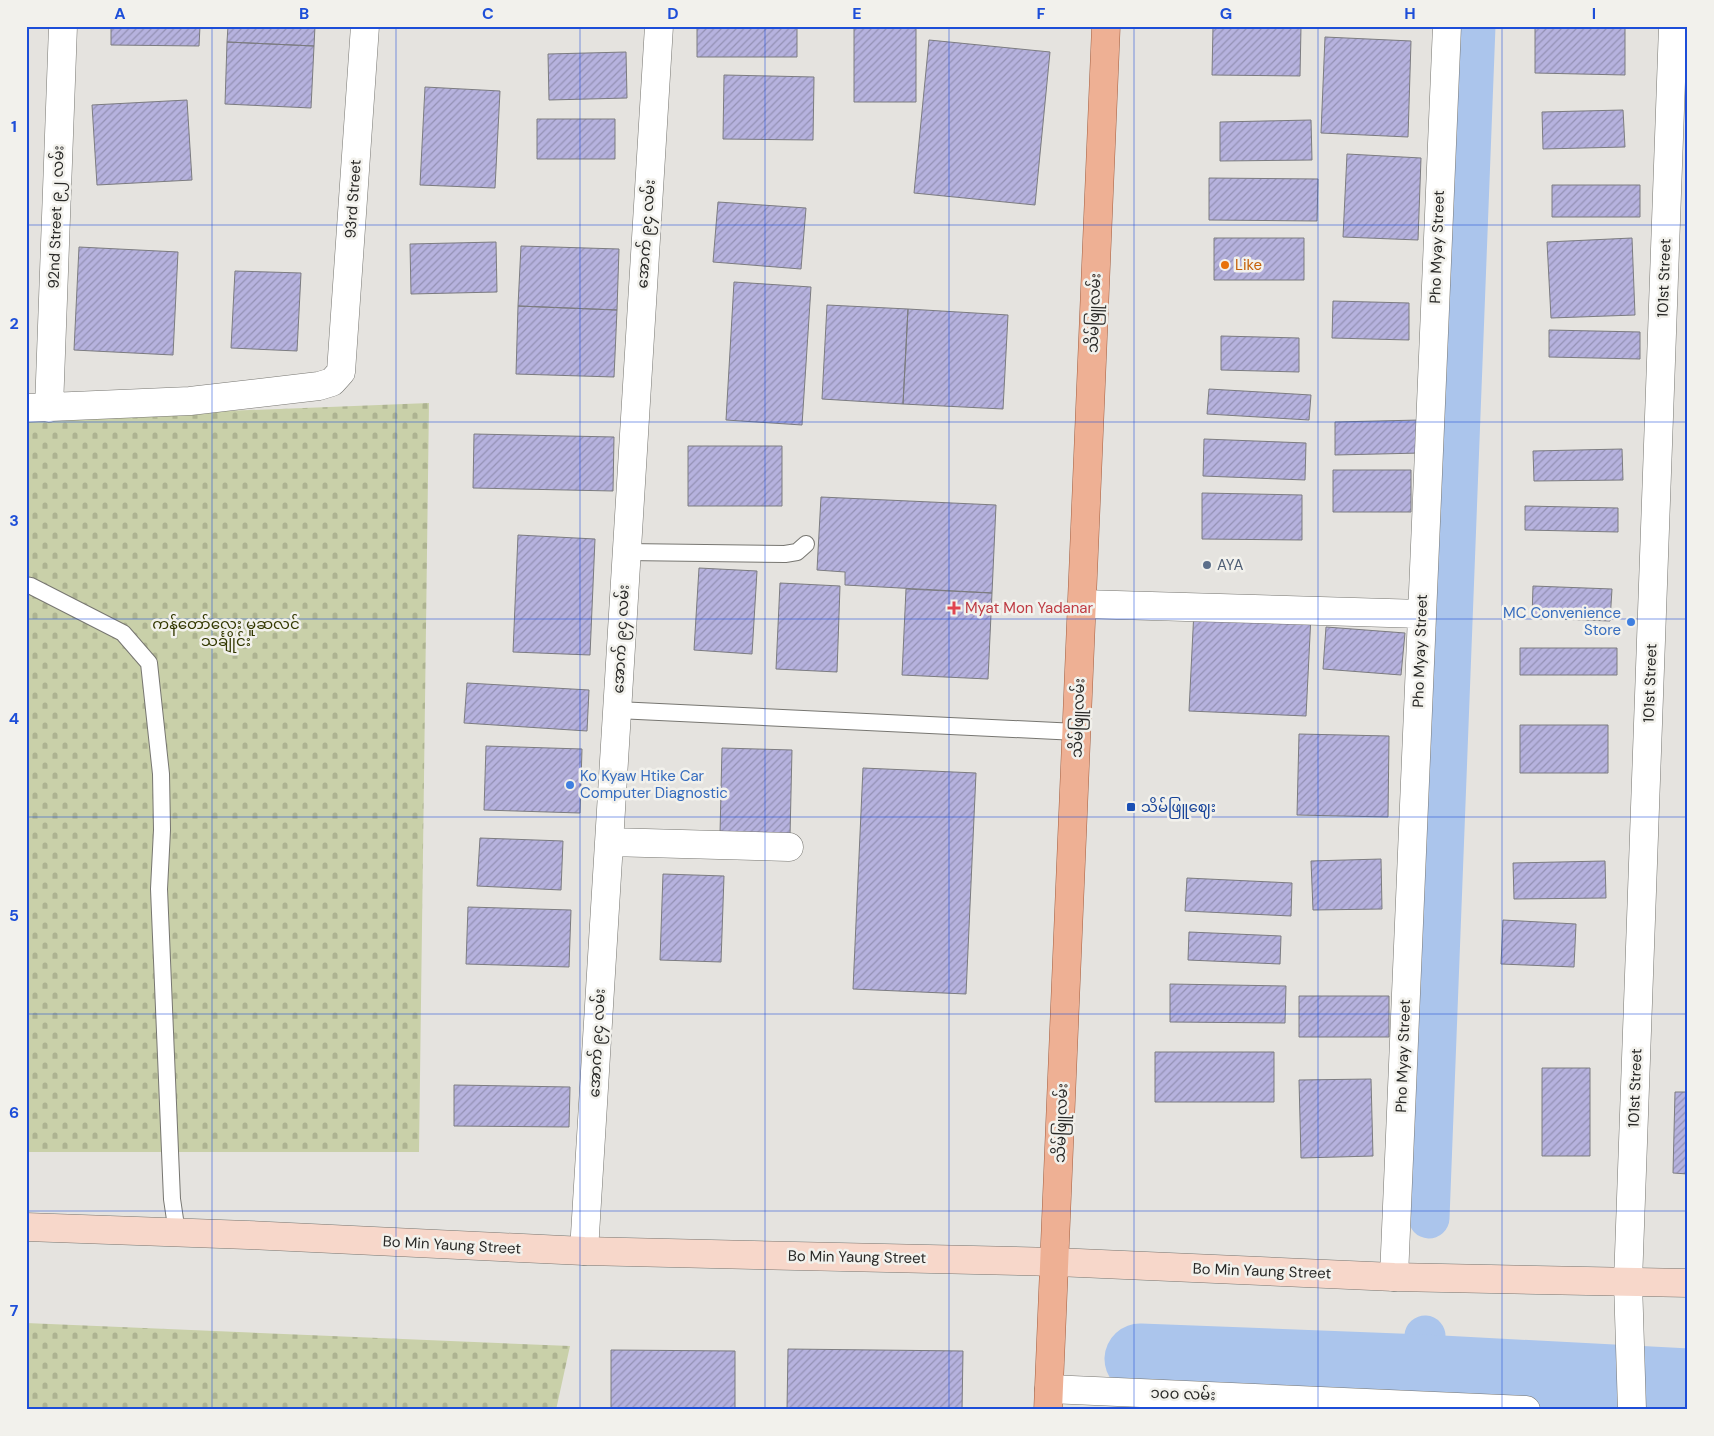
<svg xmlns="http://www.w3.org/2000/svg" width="1714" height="1436" viewBox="0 0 1714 1436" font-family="'DM Sans','Noto Sans Myanmar',sans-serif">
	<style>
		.cemetery { fill: url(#cemetery-stones) }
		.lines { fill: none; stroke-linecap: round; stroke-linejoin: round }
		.canal { stroke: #abc5ec; stroke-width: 41 }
		.river { stroke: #abc5ec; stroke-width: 71 }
		.building { fill: url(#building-hatch); stroke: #7c7c80 }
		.service-casing { stroke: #777671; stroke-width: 18 }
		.minor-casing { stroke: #777671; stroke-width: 29 }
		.secondary-casing { stroke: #777671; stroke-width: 29 }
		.primary-casing { stroke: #a25e40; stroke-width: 29 }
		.service { stroke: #fff; stroke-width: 16 }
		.minor { stroke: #fff; stroke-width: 28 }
		.secondary { stroke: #f7d7ca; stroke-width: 28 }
		.primary { stroke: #eeb094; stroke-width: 28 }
		.grid { fill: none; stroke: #1d4ed8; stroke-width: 1; stroke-opacity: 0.55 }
		.food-dot { fill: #e8710a; stroke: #f2f1ec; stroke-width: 2 }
		.service-dot { fill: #5c6f8a; stroke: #f2f1ec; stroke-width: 2 }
		.health-dot { fill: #e0444e; stroke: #f2f1ec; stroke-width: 2 }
		.shop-dot { fill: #3f7fe0; stroke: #f2f1ec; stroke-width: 2 }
		.transit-dot { fill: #1a4fb4; stroke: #f2f1ec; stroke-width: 2 }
		.labels { text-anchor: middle; stroke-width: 5; stroke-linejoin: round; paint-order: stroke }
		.street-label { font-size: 15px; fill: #292927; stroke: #f2f1ec }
		.food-label { font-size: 15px; fill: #c56008; stroke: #f2f1ec; text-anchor: start }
		.service-label { font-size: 15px; fill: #4e5e75; stroke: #f2f1ec; text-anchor: start }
		.health-label { font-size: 15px; fill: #be3a42; stroke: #f2f1ec; text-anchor: start }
		.shop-label { font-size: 15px; fill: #366cbe; stroke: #f2f1ec; text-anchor: end }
		.park-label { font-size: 15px; fill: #333800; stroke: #f2f1ec }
		.transit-label { font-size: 15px; fill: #164399; stroke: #f2f1ec; text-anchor: start }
		.neatline { fill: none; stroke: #1d4ed8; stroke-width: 2 }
		.grid-label { font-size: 16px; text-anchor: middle; font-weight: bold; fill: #1d4ed8 }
	</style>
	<defs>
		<pattern id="cemetery-stones" width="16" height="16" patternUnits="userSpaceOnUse" patternTransform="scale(1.25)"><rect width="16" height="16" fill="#c9d0a9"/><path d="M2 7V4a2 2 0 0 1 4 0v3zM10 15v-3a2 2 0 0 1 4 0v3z" fill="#adb391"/></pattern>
		<pattern id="building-hatch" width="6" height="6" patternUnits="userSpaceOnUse" patternTransform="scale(1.25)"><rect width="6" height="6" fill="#b6b2de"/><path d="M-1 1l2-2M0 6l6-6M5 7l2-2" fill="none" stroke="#9491b4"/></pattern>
	</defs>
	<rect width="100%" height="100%" fill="#e5e3df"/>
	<path class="cemetery" d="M 429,403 L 419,1152 L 26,1152 L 26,419 Z
		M 26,1323 L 570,1346 L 556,1410 L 26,1410 Z"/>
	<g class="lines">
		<path class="canal" d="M 1429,1218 L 1475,26
			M 1423,1370 L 1425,1336"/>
		<path class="river" d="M 1140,1359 L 1423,1370 L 1688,1384"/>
	</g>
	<path class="building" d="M 111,26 L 200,26 L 199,46 L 111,45 Z
		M 228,26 L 315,26 L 314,46 L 227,42 Z
		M 697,26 L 797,26 L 797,57 L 697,57 Z
		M 854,26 L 916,26 L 916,102 L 854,102 Z
		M 1213,26 L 1301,27 L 1300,76 L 1212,75 Z
		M 1535,26 L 1625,27 L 1625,75 L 1535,73 Z
		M 1325,37 L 1411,41 L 1408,137 L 1321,133 Z
		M 929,40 L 1050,52 L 1035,205 L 914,193 Z
		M 227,42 L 314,46 L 311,108 L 225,104 Z
		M 626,52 L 627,98 L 549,100 L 548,54 Z
		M 724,75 L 814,77 L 813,140 L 723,139 Z
		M 425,87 L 500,91 L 495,188 L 420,185 Z
		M 187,100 L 192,180 L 97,185 L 92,105 Z
		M 1623,110 L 1625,147 L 1543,149 L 1542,112 Z
		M 537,119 L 615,119 L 615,159 L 537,159 Z
		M 1311,120 L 1312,160 L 1220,161 L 1220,122 Z
		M 1347,154 L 1421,158 L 1418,240 L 1343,237 Z
		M 1209,178 L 1318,179 L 1317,221 L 1209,220 Z
		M 1552,185 L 1640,185 L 1640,217 L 1552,217 Z
		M 718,202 L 806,208 L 801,269 L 713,262 Z
		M 1214,238 L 1304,238 L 1304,280 L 1214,280 Z
		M 1632,238 L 1635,315 L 1551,318 L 1547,242 Z
		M 496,242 L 497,292 L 411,294 L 410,244 Z
		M 521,246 L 619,249 L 617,310 L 518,306 Z
		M 79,247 L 178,252 L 173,355 L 74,350 Z
		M 235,271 L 301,273 L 297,351 L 231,348 Z
		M 734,282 L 811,287 L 802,425 L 726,420 Z
		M 1333,301 L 1409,303 L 1409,340 L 1332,338 Z
		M 827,305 L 908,309 L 903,404 L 822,399 Z
		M 518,306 L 617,310 L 614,377 L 516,374 Z
		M 908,309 L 1008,315 L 1003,409 L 903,404 Z
		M 1549,330 L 1640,332 L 1640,359 L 1549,357 Z
		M 1221,336 L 1299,338 L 1299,372 L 1221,370 Z
		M 1209,389 L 1311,395 L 1309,420 L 1207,414 Z
		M 1420,420 L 1421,453 L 1335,455 L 1335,422 Z
		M 474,434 L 614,437 L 613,491 L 473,488 Z
		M 1204,439 L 1306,443 L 1305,480 L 1203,476 Z
		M 688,446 L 782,446 L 782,506 L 688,506 Z
		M 1622,449 L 1623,480 L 1534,481 L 1533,451 Z
		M 1333,470 L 1411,470 L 1411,512 L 1333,512 Z
		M 1202,493 L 1302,495 L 1302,540 L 1202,539 Z
		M 821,497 L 996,505 L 992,593 L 845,585 L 845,572 L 817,570 Z
		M 1525,506 L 1618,508 L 1618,532 L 1525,530 Z
		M 518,535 L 595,539 L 590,655 L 513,652 Z
		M 699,568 L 757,571 L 752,654 L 694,650 Z
		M 780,583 L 840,586 L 837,672 L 776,669 Z
		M 1533,586 L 1612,589 L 1610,621 L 1532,618 Z
		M 906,589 L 992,593 L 988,679 L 902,675 Z
		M 1194,610 L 1311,615 L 1306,716 L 1189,711 Z
		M 1326,627 L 1405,633 L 1401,675 L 1323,669 Z
		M 1520,648 L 1617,648 L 1617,675 L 1520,675 Z
		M 467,683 L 589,690 L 587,731 L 464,723 Z
		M 1520,725 L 1608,725 L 1608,773 L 1520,773 Z
		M 1299,734 L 1389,736 L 1388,817 L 1297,815 Z
		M 486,746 L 582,749 L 580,813 L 484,810 Z
		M 722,748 L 792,750 L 790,836 L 720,834 Z
		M 863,768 L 976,773 L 966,994 L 853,989 Z
		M 480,838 L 563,841 L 561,890 L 477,886 Z
		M 1381,859 L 1382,909 L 1313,910 L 1311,861 Z
		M 1605,861 L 1606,898 L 1514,899 L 1513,863 Z
		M 663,874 L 724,876 L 721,962 L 660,960 Z
		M 1187,878 L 1292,883 L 1291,916 L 1185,911 Z
		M 468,907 L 571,910 L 569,967 L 466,964 Z
		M 1503,920 L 1576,924 L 1574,967 L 1501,964 Z
		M 1189,932 L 1281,936 L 1280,964 L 1188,960 Z
		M 1170,984 L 1286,986 L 1285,1023 L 1170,1022 Z
		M 1299,996 L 1389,996 L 1389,1037 L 1299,1037 Z
		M 1155,1052 L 1274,1052 L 1274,1102 L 1155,1102 Z
		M 1542,1068 L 1590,1068 L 1590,1156 L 1542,1156 Z
		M 1371,1079 L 1373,1156 L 1301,1158 L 1299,1080 Z
		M 454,1085 L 570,1087 L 569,1127 L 454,1126 Z
		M 1675,1092 L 1688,1092 L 1688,1174 L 1673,1173 Z
		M 788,1349 L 963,1351 L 962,1410 L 787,1410 Z
		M 611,1350 L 735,1351 L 735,1410 L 611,1410 Z"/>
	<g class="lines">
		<g class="service-casing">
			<path id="service" d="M 626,552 L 785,554 L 797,552 L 806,544
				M 26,585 L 31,586 L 123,633 L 149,663 L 161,774 L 162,830 L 159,889 L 172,1199 L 177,1233
				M 617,710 L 1077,732"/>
		</g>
		<g class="minor-casing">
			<path id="minor" d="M 26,408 L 190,401 L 319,386 L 332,382 L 341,372 L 365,26
				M 49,408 L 63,26
				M 1082,604 L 1422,614
				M 609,842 L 789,847
				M 584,1251 L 659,26
				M 1394,1277 L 1447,26
				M 1049,1389 L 1526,1410
				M 1632,1410 L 1628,1282 L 1673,26"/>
		</g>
		<g class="secondary-casing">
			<path id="secondary" d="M 26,1227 L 248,1235 L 584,1251 L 1056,1262 L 1394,1277 L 1688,1283"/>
		</g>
		<g class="primary-casing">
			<path id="primary" d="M 1048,1410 L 1106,26"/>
		</g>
		<use href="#service" class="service"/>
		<use href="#minor" class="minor"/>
		<use href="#secondary" class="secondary"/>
		<use href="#primary" class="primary"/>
	</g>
	<path class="grid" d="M 212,26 L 212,1410M 396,26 L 396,1410M 580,26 L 580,1410M 765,26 L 765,1410M 949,26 L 949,1410M 1134,26 L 1134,1410M 1318,26 L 1318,1410M 1502,26 L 1502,1410M 26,225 L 1688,225M 26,422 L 1688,422M 26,619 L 1688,619M 26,817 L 1688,817M 26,1014 L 1688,1014M 26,1211 L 1688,1211"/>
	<circle class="food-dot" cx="1225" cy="265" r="5"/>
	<circle class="service-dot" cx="1207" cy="565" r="5"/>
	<path class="health-dot" d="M951.5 600.5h5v5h5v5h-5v5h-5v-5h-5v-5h5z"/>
	<g class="shop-dot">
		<circle cx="1631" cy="622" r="5"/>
		<circle cx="570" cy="785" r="5"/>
	</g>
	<rect class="transit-dot" x="1126" y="802" width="10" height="10" rx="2.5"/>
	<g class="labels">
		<g class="street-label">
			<text transform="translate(353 199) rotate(-86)" y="5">93rd Street</text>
			<text transform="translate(56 217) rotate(-88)" y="5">92nd Street ၉၂ လမ်း</text>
			<text transform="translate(646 234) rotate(-86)" y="5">အောက် ၉၄ လမ်း</text>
			<text transform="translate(1437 247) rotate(-88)" y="5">Pho Myay Street</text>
			<text transform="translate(1664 278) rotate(-88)" y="5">101st Street</text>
			<text transform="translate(1094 313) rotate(-88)" y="5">သိမ်ဖြူလမ်း</text>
			<text transform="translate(621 639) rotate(-87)" y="5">အောက် ၉၄ လမ်း</text>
			<text transform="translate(1420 651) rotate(-88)" y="5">Pho Myay Street</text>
			<text transform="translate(1650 683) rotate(-88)" y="5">101st Street</text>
			<text transform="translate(1078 718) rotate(-88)" y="5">သိမ်ဖြူလမ်း</text>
			<text transform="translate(597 1043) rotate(-87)" y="5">အောက် ၉၄ လမ်း</text>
			<text transform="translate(1403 1056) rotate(-88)" y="5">Pho Myay Street</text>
			<text transform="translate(1635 1088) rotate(-88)" y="5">101st Street</text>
			<text transform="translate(1061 1123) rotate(-88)" y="5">သိမ်ဖြူလမ်း</text>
			<text transform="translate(452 1245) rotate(3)" y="5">Bo Min Yaung Street</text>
			<text transform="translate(857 1257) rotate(1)" y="5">Bo Min Yaung Street</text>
			<text transform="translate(1262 1271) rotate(2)" y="5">Bo Min Yaung Street</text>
			<text transform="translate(1183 1394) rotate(2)" y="5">၁၀၀ လမ်း</text>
		</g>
		<g class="food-label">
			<text x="1235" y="270">Like</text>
		</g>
		<g class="service-label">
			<text x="1217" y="570">AYA</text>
		</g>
		<g class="health-label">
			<text x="965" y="613">Myat Mon Yadanar</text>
		</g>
		<g class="shop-label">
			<text x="1621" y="618">MC Convenience<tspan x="1621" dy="17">Store</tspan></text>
			<text x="580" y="781" text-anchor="start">Ko Kyaw Htike Car<tspan x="580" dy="17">Computer Diagnostic</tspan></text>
		</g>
		<g class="park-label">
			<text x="226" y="629">ကန်တော်လေး မူဆလင်<tspan x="226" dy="17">သင်္ချိုင်း</tspan></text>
		</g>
		<g class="transit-label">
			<text x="1141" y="812">သိမ်ဖြူဈေး</text>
		</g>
	</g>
	<rect width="1714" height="1436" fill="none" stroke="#f2f1ec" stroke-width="55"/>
	<rect x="28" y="28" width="1658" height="1380" class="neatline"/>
	<g class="grid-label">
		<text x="120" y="19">A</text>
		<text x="304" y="19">B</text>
		<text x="488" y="19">C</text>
		<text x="673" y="19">D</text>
		<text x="857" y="19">E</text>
		<text x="1041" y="19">F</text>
		<text x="1226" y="19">G</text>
		<text x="1410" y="19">H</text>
		<text x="1594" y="19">I</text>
		<text x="14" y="132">1</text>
		<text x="14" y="329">2</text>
		<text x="14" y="526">3</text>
		<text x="14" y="724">4</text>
		<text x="14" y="921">5</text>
		<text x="14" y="1118">6</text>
		<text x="14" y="1316">7</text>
	</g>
</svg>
